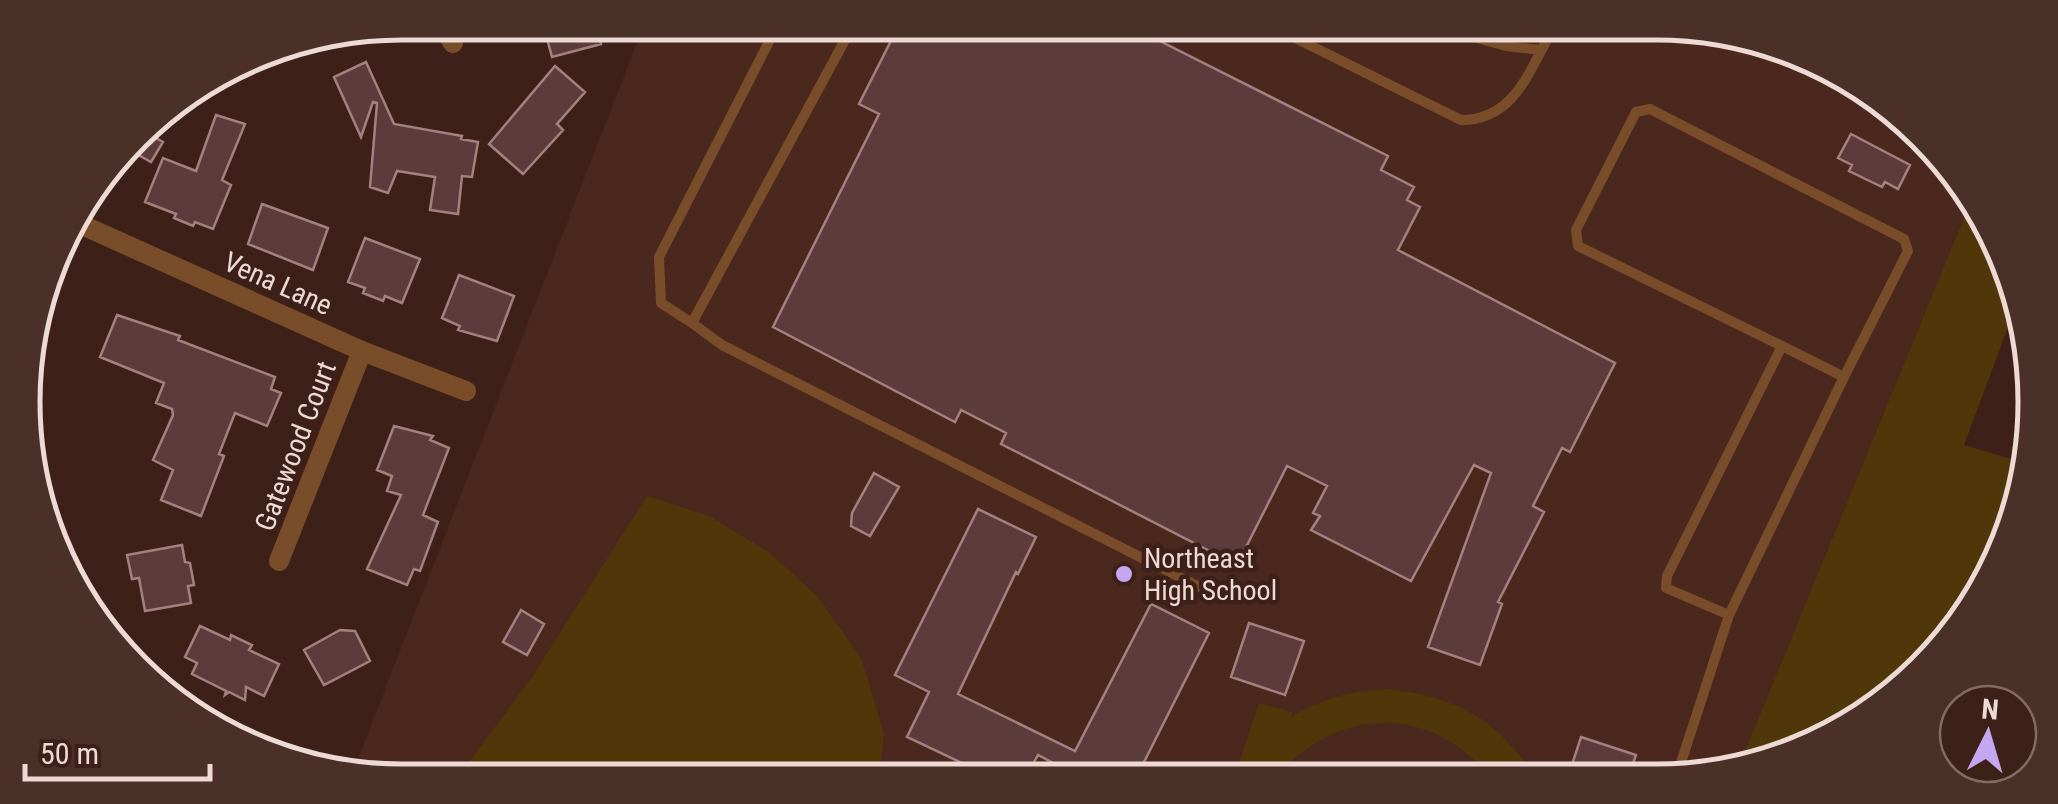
<svg xmlns="http://www.w3.org/2000/svg" width="2058" height="804" viewBox="0 0 2058 804" font-family="'Roboto Condensed',sans-serif">
	<style>
		.built { fill: #4a281d }
		.green { fill: #50370a }
		.building { fill: #5b3b3b; stroke: #a58080; stroke-width: 2.5 }
		.lines { fill: none; stroke-linecap: round; stroke-linejoin: round }
		.lane { stroke: #7a4d2a; stroke-width: 10 }
		.street { stroke: #7a4d2a; stroke-width: 20 }
		.poi-dot { fill: #c5a6f0; stroke: #3d2118; stroke-width: 4 }
		.labels { text-anchor: middle; stroke-width: 9; stroke-linejoin: round; paint-order: stroke }
		.street-label { font-size: 28px; fill: #eddad4; stroke: #3d2118 }
		.poi-label { font-size: 28px; fill: #eddad4; stroke: #3d2118; text-anchor: start }
		.rim { fill: none; stroke: #eddad4; stroke-width: 5 }
	</style>
	<rect width="100%" height="100%" fill="#3d2118"/>
	<path class="built" d="M 644,25 L 1755,36 L 1887,101 L 1972,198 L 1738,768 L 1706,778 L 354,769 Z"/>
	<path class="green" d="M 1972,198 L 1985,213 L 2016,306 L 1964,445 L 2025,463 L 2022,501 L 1972,612 L 1906,688 L 1823,743 L 1738,768 Z
		M 647,496 L 709,516 L 770,553 L 818,597 L 861,658 L 884,733 L 880,772 L 463,770 L 532,677 Z
		M 1387,689 C 1453,696 1499,718 1534,777 L 1490,777 C 1431,704 1339,707 1277,775 L 1235,775 L 1259,703 L 1292,712 L 1292,717 C 1323,698 1351,691 1387,689 Z"/>
	<path class="building" d="M 543,24 L 596,24 L 601,44 L 552,57 Z
		M 898,27 L 1150,30 L 1148,35 L 1388,156 L 1381,170 L 1414,187 L 1407,200 L 1420,207 L 1398,250 L 1615,363 L 1570,452 L 1562,448 L 1533,506 L 1544,512 L 1498,602 L 1502,604 L 1480,665 L 1428,647 L 1491,473 L 1474,465 L 1411,581 L 1311,530 L 1320,516 L 1313,513 L 1327,486 L 1287,466 L 1237,565 L 1001,444 L 1006,433 L 961,410 L 955,422 L 773,327 L 879,114 L 859,104 Z
		M 366,62 L 394,124 L 462,136 L 461,139 L 478,142 L 472,177 L 462,176 L 458,214 L 430,210 L 435,177 L 397,171 L 388,193 L 370,187 L 377,103 L 373,102 L 361,137 L 334,77 Z
		M 555,66 L 585,92 L 557,124 L 563,130 L 523,174 L 489,144 Z
		M 216,115 L 245,124 L 222,180 L 231,185 L 213,229 L 195,222 L 193,226 L 174,218 L 176,214 L 145,202 L 163,158 L 196,171 Z
		M 141,130 L 163,142 L 151,162 L 126,148 Z
		M 1851,134 L 1910,165 L 1898,189 L 1885,182 L 1882,187 L 1849,171 L 1852,165 L 1838,158 Z
		M 262,204 L 328,228 L 313,270 L 248,244 Z
		M 365,238 L 420,259 L 402,303 L 385,296 L 383,301 L 363,293 L 365,288 L 348,282 Z
		M 459,275 L 514,296 L 497,341 L 458,330 L 460,326 L 442,318 Z
		M 117,315 L 180,336 L 178,340 L 275,377 L 271,389 L 281,393 L 267,426 L 235,413 L 219,454 L 224,456 L 201,516 L 161,500 L 173,470 L 153,460 L 173,415 L 172,409 L 156,403 L 164,383 L 100,357 Z
		M 394,426 L 433,436 L 430,440 L 449,448 L 423,515 L 438,522 L 420,571 L 414,569 L 407,585 L 367,569 L 401,495 L 387,491 L 392,476 L 377,470 Z
		M 874,473 L 899,487 L 870,536 L 851,526 L 852,513 Z
		M 978,509 L 1036,537 L 1018,574 L 1016,572 L 958,694 L 1075,751 L 1151,604 L 1209,633 L 1138,774 L 1074,774 L 1038,755 L 1028,773 L 954,773 L 960,762 L 907,737 L 929,692 L 895,675 Z
		M 182,545 L 185,562 L 190,563 L 194,585 L 188,586 L 191,603 L 145,611 L 139,578 L 132,579 L 127,555 Z
		M 521,610 L 544,624 L 527,655 L 503,642 Z
		M 1249,623 L 1304,641 L 1285,695 L 1231,677 Z
		M 200,626 L 230,640 L 231,635 L 252,645 L 249,650 L 279,664 L 264,696 L 246,687 L 245,700 L 229,692 L 225,695 L 226,691 L 192,674 L 197,663 L 185,657 Z
		M 340,630 L 355,631 L 370,661 L 324,685 L 304,650 Z
		M 1581,737 L 1636,755 L 1628,778 L 1568,777 Z"/>
	<g class="lines">
		<path class="lane" d="M 777,26 L 659,257 L 661,303 L 692,323 L 852,27
			M 1281,31 L 1461,120 C 1513,120 1528,74 1550,34
			M 1459,33 L 1506,46 L 1541,50
			M 692,323 L 722,345 L 1217,596
			M 1782,346 L 1578,246 L 1576,230 L 1636,112 L 1650,109 L 1904,239 L 1908,251 L 1844,377
			M 1676,778 L 1729,615 L 1844,377 L 1782,346 L 1667,576 L 1666,588 L 1729,615"/>
		<path class="street" d="M 441,23 L 453,43
			M 71,220 L 362,351 L 466,391
			M 279,561 L 362,351"/>
	</g>
	<circle class="poi-dot" cx="1124" cy="574" r="10"/>
	<g class="labels">
		<g class="street-label">
			<text transform="translate(278 283) rotate(24)" y="10">Vena Lane</text>
			<text transform="translate(295 446) rotate(-69)" y="10">Gatewood Court</text>
		</g>
		<g class="poi-label">
			<text x="1144" y="568">Northeast<tspan x="1144" dy="32">High School</tspan></text>
		</g>
	</g>
	<path d="M0 0H2058V804H0ZM402 40H1656A362 362 0 0 1 2018 402V402A362 362 0 0 1 1656 764H402A362 362 0 0 1 40 402V402A362 362 0 0 1 402 40Z" fill="#4b3027" fill-rule="evenodd"/>
	<path class="rim" d="M402 40H1656A362 362 0 0 1 2018 402V402A362 362 0 0 1 1656 764H402A362 362 0 0 1 40 402V402A362 362 0 0 1 402 40Z"/>
	<g transform="translate(1988 734) rotate(5)"><circle r="48" fill="#3d2118" stroke="#836b63" stroke-width="2.5"/>
	<path d="M0-8L18 38L0 25L-18 38Z" fill="#c5a6f0"/>
	<text y="-15" font-size="28" font-weight="bold" text-anchor="middle" fill="#eddad4">N</text>
	</g>
	<path d="M25 764v15h185v-15" fill="none" stroke="#eddad4" stroke-width="5"/>
	<text x="40" y="764" font-size="30" fill="#eddad4" stroke="#3d2118" stroke-width="8" paint-order="stroke">50 m</text>
</svg>
